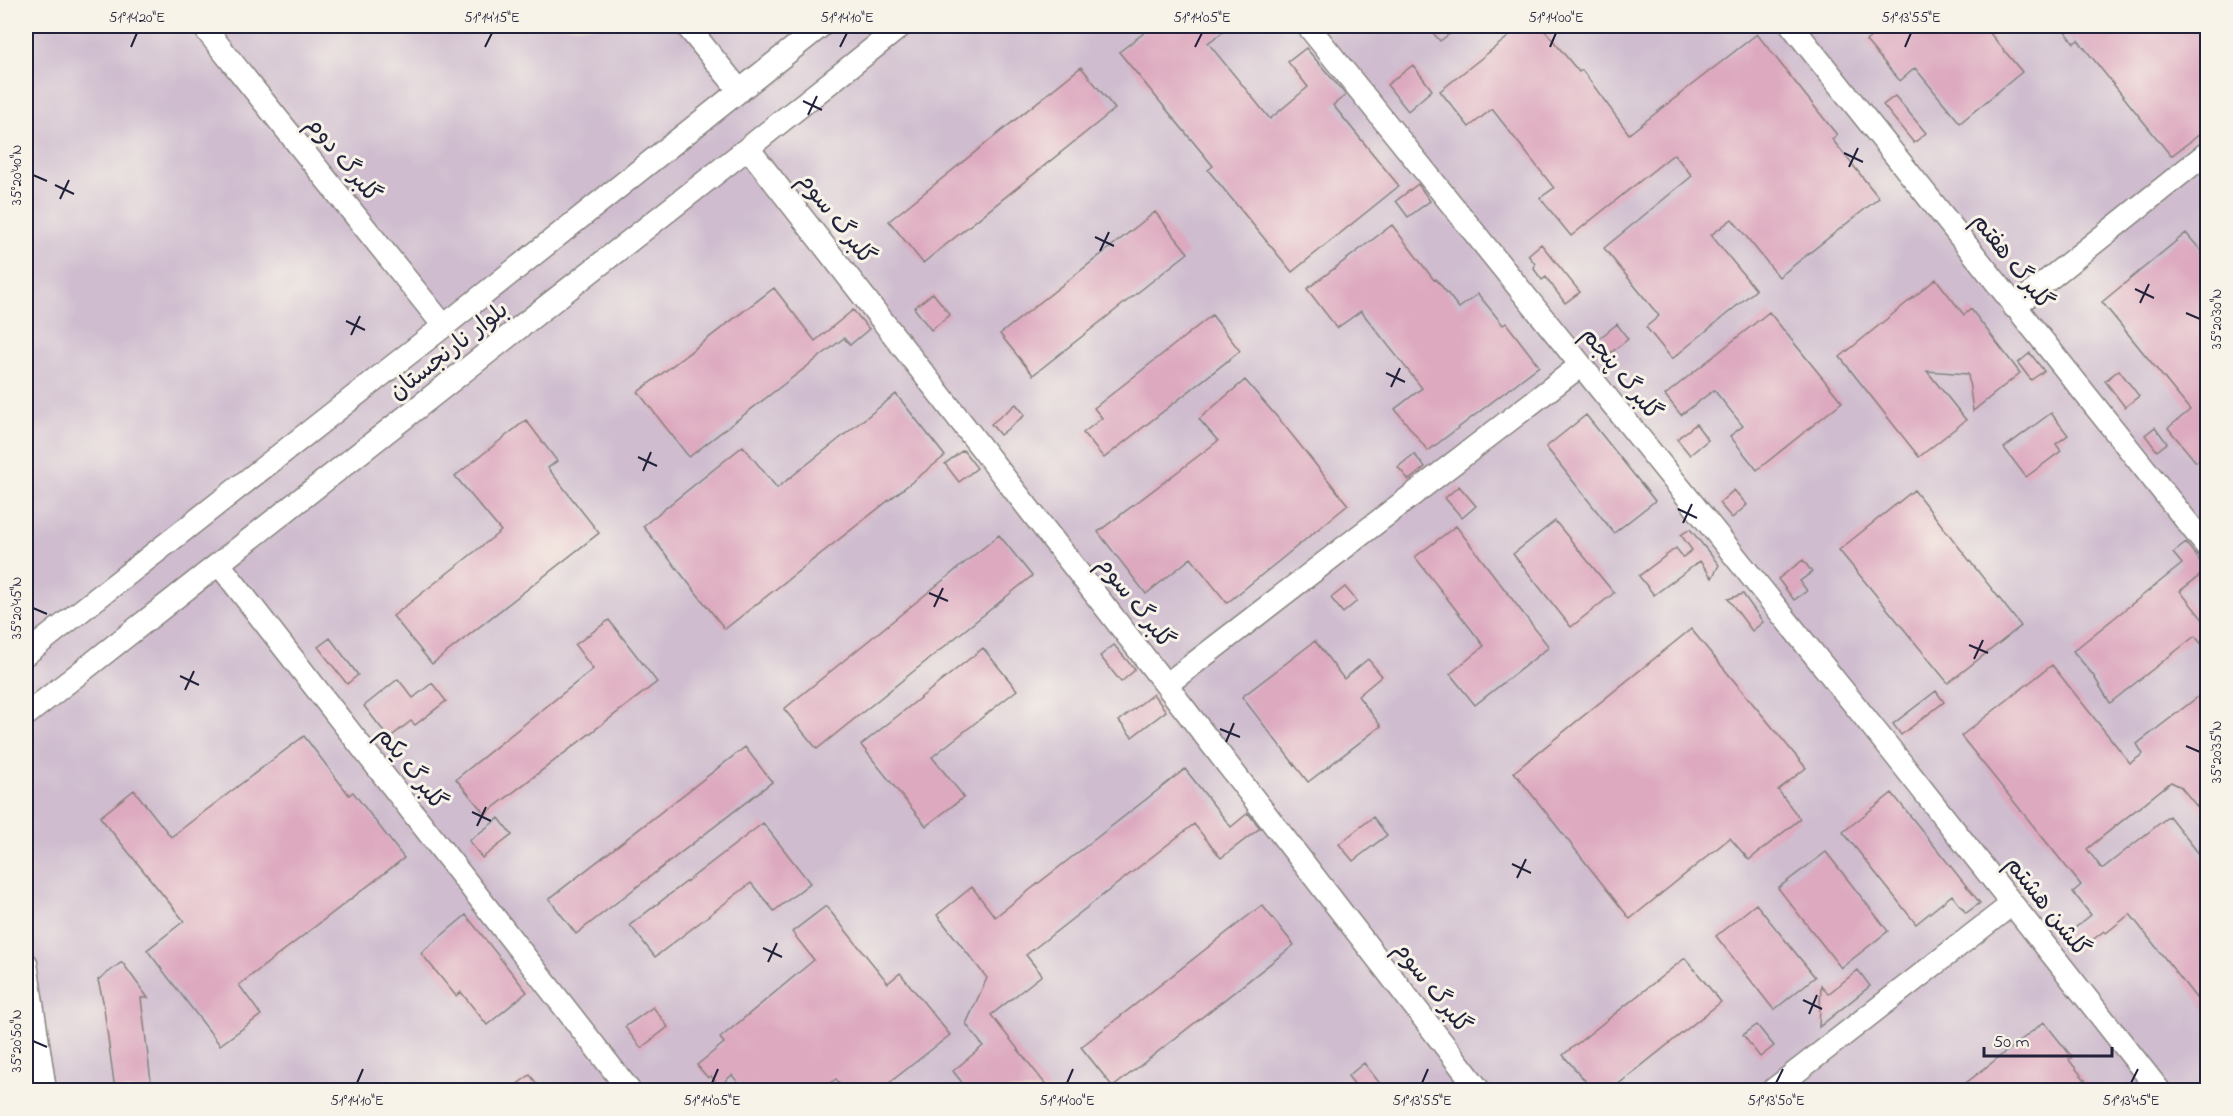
<svg xmlns="http://www.w3.org/2000/svg" width="2233" height="1116" viewBox="0 0 2233 1116" font-family="'Indie Flower','Playpen Sans Arabic',sans-serif">
	<style>
		.industrial { fill: #cfbdcf }
		.building { fill: #dda9bf }
		.lines { fill: none; stroke-linecap: round; stroke-linejoin: round }
		.minor-casing { stroke: #86827e; stroke-width: 25 }
		.minor { stroke: #fff; stroke-width: 22 }
		.ticks { fill: none; stroke: #22223b; stroke-width: 2 }
		.labels { text-anchor: middle; stroke-width: 6; stroke-linejoin: round; paint-order: stroke }
		.street-label { font-size: 24px; fill: #22223b; stroke: #f7f3e8 }
		.neatline { fill: none; stroke: #22223b; stroke-width: 2 }
		.ticks-label { font-size: 15px; text-anchor: middle; fill: #22223b }
	</style>
	<rect width="100%" height="100%" fill="#f7f3e8"/>
	<filter id="ink" filterUnits="userSpaceOnUse"><feTurbulence type="fractalNoise" baseFrequency=".0167" numOctaves="2"/><feDisplacementMap in="SourceGraphic" scale="12" xChannelSelector="R" yChannelSelector="G"/><feConvolveMatrix kernelMatrix="1 2 1 2 8 2 1 2 1" color-interpolation-filters="sRGB"/></filter>
	<filter id="wash" filterUnits="userSpaceOnUse"><feTurbulence type="fractalNoise" baseFrequency=".008" numOctaves="4" result="noise"/><feDisplacementMap in="SourceGraphic" scale="24" xChannelSelector="R" yChannelSelector="G"/><feGaussianBlur stdDeviation="1.35" result="paint"/><feColorMatrix in="noise" values="0 0 0 0 0 0 0 0 0 0 0 0 0 0 0 0 0 1.4 0 .05"/><feComposite in="paint" operator="in"/></filter>
	<g filter="url(#wash)">
		<rect width="100%" height="100%" fill="#ebe2c1"/>
		<path class="industrial" d="M 26,26 L 2207,26 L 2207,1090 L 26,1090 Z"/>
		<g id="blocks">
			<path class="building" d="M 1153,26 L 1231,26 L 1208,43 L 1270,119 L 1308,87 L 1288,62 L 1306,48 L 1346,95 L 1333,105 L 1399,186 L 1292,272 L 1208,170 L 1213,166 L 1119,52 Z
				M 1427,26 L 1460,26 L 1440,41 Z
				M 1522,26 L 1541,26 L 1579,72 L 1582,70 L 1629,134 L 1757,34 L 1837,135 L 1832,139 L 1879,198 L 1779,277 L 1732,219 L 1711,235 L 1756,290 L 1672,359 L 1646,327 L 1659,316 L 1604,248 L 1692,176 L 1674,154 L 1571,236 L 1540,198 L 1554,188 L 1492,109 L 1469,127 L 1440,91 Z
				M 1884,26 L 1984,26 L 2022,72 L 1960,123 L 1915,68 L 1900,81 L 1866,41 Z
				M 2061,26 L 2208,26 L 2208,128 L 2171,156 L 2078,40 L 2074,43 Z
				M 1413,65 L 1432,90 L 1408,111 L 1387,85 Z
				M 1081,67 L 1115,109 L 923,263 L 889,221 Z
				M 1895,96 L 1926,133 L 1914,143 L 1883,105 Z
				M 1418,184 L 1430,201 L 1408,217 L 1396,201 Z
				M 1155,212 L 1188,253 L 1033,375 L 1000,334 Z
				M 1392,225 L 1434,280 L 1436,279 L 1459,308 L 1478,294 L 1503,325 L 1506,323 L 1539,366 L 1428,451 L 1395,409 L 1422,388 L 1361,311 L 1337,328 L 1307,289 Z
				M 2186,233 L 2208,259 L 2208,452 L 2196,462 L 2168,428 L 2190,410 L 2102,302 Z
				M 1541,244 L 1580,292 L 1565,303 L 1546,277 L 1542,280 L 1534,269 L 1535,264 L 1528,255 Z
				M 1936,279 L 1964,315 L 1971,309 L 2020,373 L 1973,411 L 1968,374 L 1927,371 L 1966,420 L 1919,457 L 1840,357 Z
				M 774,288 L 815,341 L 853,310 L 869,329 L 850,345 L 844,338 L 689,457 L 638,392 Z
				M 933,293 L 950,315 L 931,330 L 914,308 Z
				M 1769,312 L 1842,402 L 1757,470 L 1730,436 L 1743,426 L 1714,390 L 1681,415 L 1665,395 Z
				M 1212,315 L 1240,351 L 1104,458 L 1083,433 L 1102,418 L 1094,408 Z
				M 1617,324 L 1628,339 L 1608,355 L 1596,341 Z
				M 2030,353 L 2044,371 L 2031,380 L 2018,363 Z
				M 2119,370 L 2139,396 L 2125,407 L 2105,381 Z
				M 1245,380 L 1284,425 L 1348,505 L 1227,603 L 1191,558 L 1146,594 L 1098,532 L 1218,441 L 1199,419 Z
				M 896,394 L 945,456 L 725,629 L 643,526 L 743,446 L 777,488 Z
				M 1016,404 L 1025,415 L 1000,435 L 991,424 Z
				M 2051,413 L 2068,435 L 2056,444 L 2061,451 L 2026,477 L 2004,448 Z
				M 1586,415 L 1655,501 L 1614,533 L 1546,447 Z
				M 526,420 L 557,461 L 548,468 L 599,533 L 432,664 L 393,616 L 501,531 L 455,476 Z
				M 1696,424 L 1708,440 L 1690,455 L 1677,439 Z
				M 2155,427 L 2167,443 L 2157,451 L 2145,435 Z
				M 963,450 L 977,468 L 959,482 L 945,464 Z
				M 1414,454 L 1425,467 L 1409,480 L 1398,467 Z
				M 1459,486 L 1476,506 L 1462,518 L 1445,498 Z
				M 1734,490 L 1747,505 L 1732,518 L 1719,503 Z
				M 1914,490 L 2021,626 L 1948,683 L 1839,550 Z
				M 1555,521 L 1614,593 L 1571,627 L 1513,554 Z
				M 1456,526 L 1549,647 L 1475,705 L 1450,674 L 1484,646 L 1415,557 Z
				M 1690,529 L 1719,565 L 1712,578 L 1700,561 L 1654,595 L 1639,576 L 1676,548 L 1683,557 L 1692,550 L 1681,535 Z
				M 999,535 L 1032,576 L 817,749 L 784,709 Z
				M 2186,543 L 2207,570 L 2180,591 L 2208,626 L 2208,652 L 2195,636 L 2110,703 L 2093,675 L 2073,651 L 2182,564 L 2173,553 Z
				M 1803,560 L 1812,572 L 1800,581 L 1807,591 L 1794,600 L 1778,579 Z
				M 1345,587 L 1357,601 L 1343,613 L 1331,598 Z
				M 1743,594 L 1763,622 L 1752,631 L 1728,599 Z
				M 609,620 L 657,682 L 485,814 L 456,779 L 593,669 L 575,645 Z
				M 1691,629 L 1806,768 L 1778,790 L 1800,819 L 1749,860 L 1730,838 L 1630,919 L 1514,772 Z
				M 330,638 L 358,675 L 347,684 L 318,647 Z
				M 1315,641 L 1344,679 L 1368,659 L 1382,676 L 1358,696 L 1381,726 L 1308,782 L 1242,697 Z
				M 1114,645 L 1135,670 L 1121,682 L 1100,656 Z
				M 983,648 L 1017,690 L 932,757 L 964,797 L 926,826 L 861,745 Z
				M 2052,665 L 2130,763 L 2143,754 L 2137,744 L 2208,689 L 2208,820 L 2181,787 L 2171,782 L 2087,849 L 2102,869 L 2169,816 L 2208,865 L 2208,1013 L 2130,914 L 2106,933 L 2104,931 L 2076,953 L 2064,937 L 2091,915 L 2073,892 L 2081,885 L 1961,736 Z
				M 398,679 L 413,698 L 432,683 L 446,701 L 415,725 L 411,721 L 389,738 L 364,706 Z
				M 1936,691 L 1944,702 L 1901,735 L 1893,724 Z
				M 1153,694 L 1166,711 L 1132,737 L 1119,721 Z
				M 304,736 L 349,795 L 353,792 L 404,858 L 239,985 L 261,1015 L 220,1045 L 147,950 L 184,921 L 100,817 L 134,790 L 171,837 Z
				M 745,747 L 772,782 L 576,934 L 549,899 Z
				M 1185,769 L 1231,827 L 1248,813 L 1260,828 L 1221,858 L 1194,824 L 1026,955 L 1042,975 L 991,1015 L 1050,1090 L 968,1090 L 953,1071 L 983,1046 L 966,1024 L 987,978 L 937,915 L 972,887 L 995,917 Z
				M 1892,793 L 1980,903 L 1966,913 L 1952,895 L 1916,924 L 1843,832 Z
				M 1373,817 L 1387,835 L 1353,861 L 1339,844 Z
				M 499,818 L 512,835 L 482,858 L 469,841 Z
				M 763,823 L 810,883 L 774,911 L 751,883 L 655,957 L 630,925 Z
				M 1826,852 L 1888,931 L 1841,968 L 1778,888 Z
				M 1756,904 L 1815,977 L 1774,1010 L 1716,936 Z
				M 1262,905 L 1294,945 L 1113,1087 L 1081,1047 Z
				M 826,906 L 888,983 L 900,973 L 950,1035 L 880,1090 L 846,1090 L 836,1079 L 821,1090 L 744,1090 L 732,1075 L 719,1086 L 711,1076 L 708,1078 L 697,1065 L 724,1043 L 720,1038 L 814,960 L 792,932 Z
				M 466,915 L 527,992 L 487,1025 L 461,992 L 456,996 L 421,953 Z
				M 1685,958 L 1721,1002 L 1611,1090 L 1593,1090 L 1563,1055 Z
				M 122,962 L 148,998 L 141,998 L 152,1090 L 115,1090 L 103,1001 L 98,980 Z
				M 1858,970 L 1870,986 L 1819,1027 L 1821,985 L 1828,994 Z
				M 653,1007 L 668,1027 L 641,1048 L 625,1027 Z
				M 2044,1022 L 2072,1057 L 2069,1060 L 2093,1090 L 1957,1090 Z
				M 1757,1025 L 1774,1046 L 1760,1057 L 1743,1035 Z
				M 1364,1063 L 1385,1090 L 1359,1090 L 1348,1076 Z
				M 530,1075 L 542,1090 L 509,1090 Z"/>
		</g>
	</g>
	<g filter="url(#ink)">
		<use href="#blocks" fill-opacity="0" stroke="#86827e" stroke-width="1.5"/>
		<g class="lines">
			<g class="minor-casing">
				<path id="minor" d="M 203,26 L 444,326
					M 687,26 L 740,91
					M 1308,26 L 1895,755 L 2159,1090
					M 1792,26 L 2208,548
					M 748,148 L 1166,685 L 1479,1090
					M 2014,307 L 2208,152
					M 219,564 L 629,1090
					M 26,654 L 444,326 L 821,26
					M 1166,685 L 1581,365
					M 26,715 L 748,148 L 901,26
					M 26,963 L 45,1090
					M 1773,1090 L 2012,904"/>
			</g>
			<use href="#minor" class="minor"/>
		</g>
	</g>
	<path class="ticks" d="M 131,47 L 137,33M 485,47 L 492,33M 840,47 L 847,33M 1195,47 L 1202,33M 1550,47 L 1556,33M 1905,47 L 1911,33M 803,101 L 822,110M 808,115 L 817,96M 1844,153 L 1863,162M 1849,167 L 1858,148M 33,175 L 47,181M 55,185 L 74,194M 60,199 L 69,180M 1095,237 L 1114,246M 1100,251 L 1109,232M 2135,289 L 2154,298M 2140,303 L 2149,284M 2186,313 L 2200,319M 346,321 L 365,330M 351,335 L 360,316M 1386,373 L 1405,382M 1391,387 L 1400,368M 638,457 L 657,466M 643,471 L 651,452M 1678,509 L 1697,518M 1683,523 L 1692,504M 929,593 L 948,601M 934,607 L 943,588M 33,608 L 47,614M 1969,645 L 1988,653M 1974,659 L 1983,640M 180,676 L 199,685M 185,690 L 194,671M 1220,729 L 1240,737M 1226,742 L 1234,723M 2186,746 L 2200,752M 472,812 L 491,821M 477,826 L 486,807M 1512,864 L 1531,873M 1517,878 L 1526,859M 763,948 L 782,957M 768,962 L 777,943M 1803,1000 L 1822,1009M 1809,1014 L 1817,995M 33,1041 L 47,1047M 357,1083 L 363,1069M 712,1083 L 718,1069M 1067,1083 L 1073,1069M 1422,1083 L 1428,1069M 1776,1083 L 1783,1069M 2131,1083 L 2138,1069"/>
	<g class="labels">
		<g class="street-label">
			<text transform="translate(344 159) rotate(51)" y="8">گلبرگ دوم</text>
			<text transform="translate(837 218) rotate(52)" y="8">گلبرگ سوم</text>
			<text transform="translate(2013 261) rotate(52)" y="8">گلبرگ هفتم</text>
			<text transform="translate(448 350) rotate(-38)" y="8">بلوار نارنجستان</text>
			<text transform="translate(1622 373) rotate(51)" y="8">گلبرگ پنجم</text>
			<text transform="translate(1136 602) rotate(52)" y="8">گلبرگ سوم</text>
			<text transform="translate(412 768) rotate(52)" y="8">گلبرگ یکم</text>
			<text transform="translate(2048 906) rotate(52)" y="8">گلشن هشتم</text>
			<text transform="translate(1433 987) rotate(52)" y="8">گلبرگ سوم</text>
		</g>
	</g>
	<rect width="2233" height="1116" fill="none" stroke="#f7f3e8" stroke-width="66"/>
	<path d="M1984 1047v9h128v-9" fill="none" stroke="#22223b" stroke-width="3"/>
	<text x="1993" y="1047" font-size="18" fill="#22223b" stroke="#f7f3e8" stroke-width="4.5" paint-order="stroke">50 m</text>
	<rect x="33" y="33" width="2167" height="1050" class="neatline"/>
	<g class="ticks-label">
		<text x="137" y="22">51°14'20"E</text>
		<text x="492" y="22">51°14'15"E</text>
		<text x="847" y="22">51°14'10"E</text>
		<text x="1202" y="22">51°14'05"E</text>
		<text x="1556" y="22">51°14'00"E</text>
		<text x="1911" y="22">51°13'55"E</text>
		<text transform="translate(16 175) rotate(-90)" y="5">35°20'40"N</text>
		<text transform="translate(2216 319) rotate(-90)" y="5">35°20'30"N</text>
		<text transform="translate(16 608) rotate(-90)" y="5">35°20'45"N</text>
		<text transform="translate(2216 752) rotate(-90)" y="5">35°20'35"N</text>
		<text transform="translate(16 1041) rotate(-90)" y="5">35°20'50"N</text>
		<text x="357" y="1105">51°14'10"E</text>
		<text x="712" y="1105">51°14'05"E</text>
		<text x="1067" y="1105">51°14'00"E</text>
		<text x="1422" y="1105">51°13'55"E</text>
		<text x="1776" y="1105">51°13'50"E</text>
		<text x="2131" y="1105">51°13'45"E</text>
	</g>
</svg>
